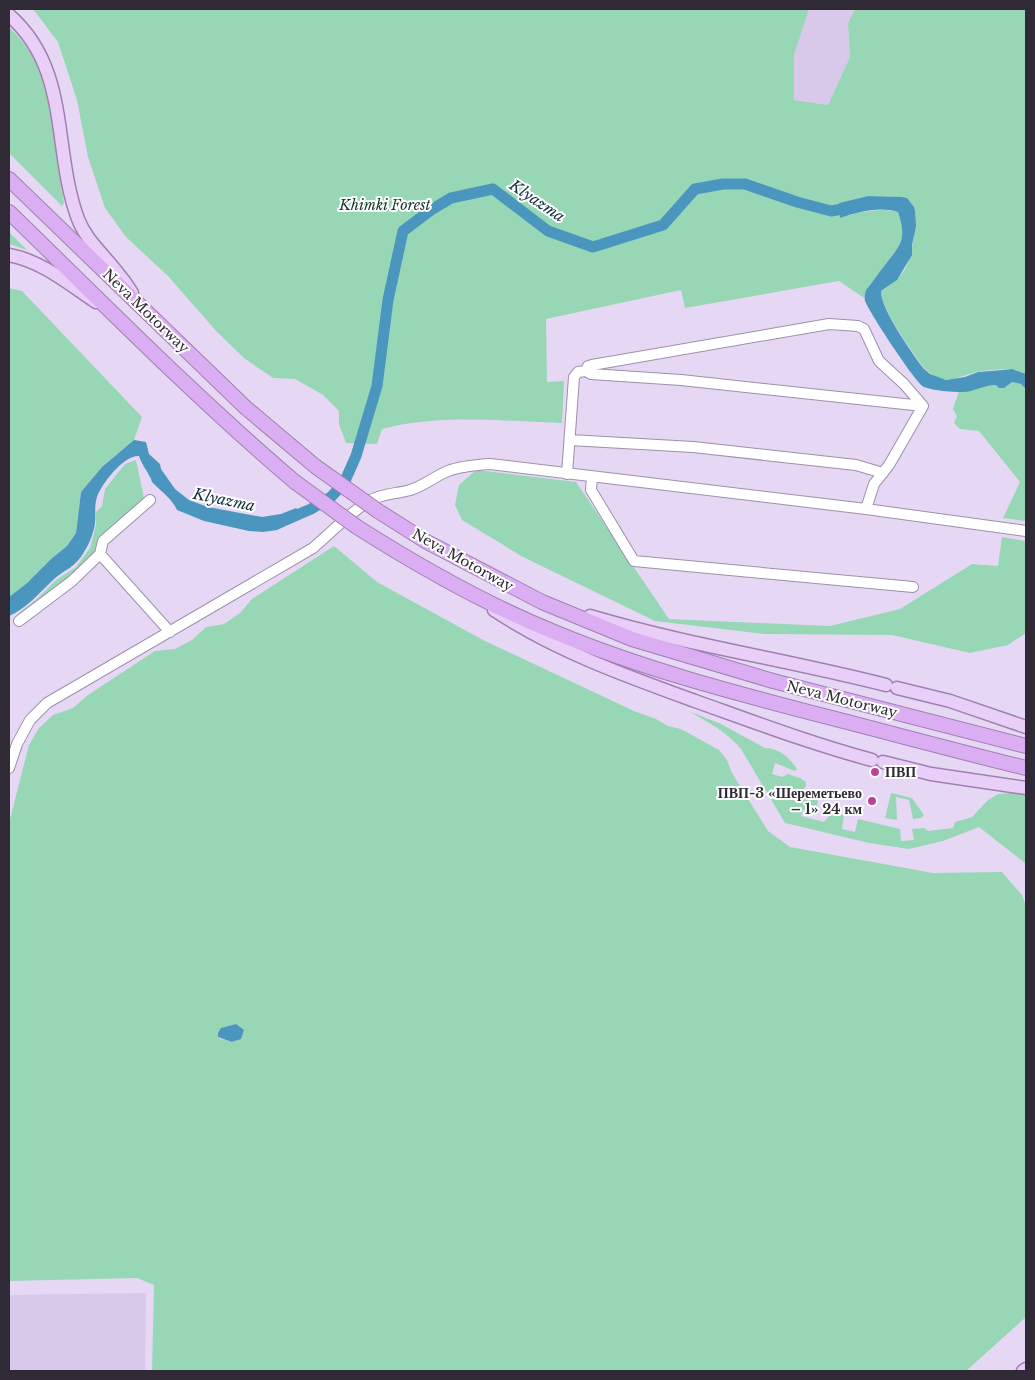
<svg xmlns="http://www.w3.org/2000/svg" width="1035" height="1380" viewBox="0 0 1035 1380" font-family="'Libre Baskerville',serif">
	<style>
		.built { fill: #d8c8ea }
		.green { fill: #97d7b6; fill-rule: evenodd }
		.water { fill: #4a96bf }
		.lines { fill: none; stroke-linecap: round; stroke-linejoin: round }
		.river { stroke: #4a96bf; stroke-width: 11 }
		.minor-casing { stroke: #9c90aa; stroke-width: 12 }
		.major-casing { stroke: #9f80b0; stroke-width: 15 }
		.highway-casing { stroke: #9f80b0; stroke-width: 16 }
		.minor { stroke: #fff; stroke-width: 10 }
		.major { stroke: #e9cef8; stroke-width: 12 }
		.highway { stroke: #dbaef3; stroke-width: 14 }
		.highway-bridge-casing { stroke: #9f80b0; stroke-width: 16; stroke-linecap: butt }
		.highway-bridge { stroke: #dbaef3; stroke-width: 14 }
		.poi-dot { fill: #bb4398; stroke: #fff; stroke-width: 2 }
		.labels { text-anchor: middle; stroke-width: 4; stroke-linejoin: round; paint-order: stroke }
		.park-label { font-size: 14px; font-style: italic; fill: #123626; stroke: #fff }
		.street-label { font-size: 14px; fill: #2f2a35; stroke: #fff }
		.poi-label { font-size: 14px; font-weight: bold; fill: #2f2a35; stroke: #fff; text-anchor: start }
		.water-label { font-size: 15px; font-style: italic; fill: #0b2e40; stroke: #fff }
	</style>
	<rect width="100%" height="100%" fill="#e6d8f5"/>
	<path class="built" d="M 809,9 L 855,9 L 848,23 L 850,57 L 828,105 L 794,100 L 794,55 Z
		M 146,1293 L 145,1371 L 9,1371 L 9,1295 Z"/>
	<path class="green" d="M 33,9 L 809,9 L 794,55 L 794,100 L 828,105 L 850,57 L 848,23 L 855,9 L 1026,9 L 1026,374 C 1022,373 1016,370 1012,369 C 1003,369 981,370 973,373 C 950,380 943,385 924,368 C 913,353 880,307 881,291 C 916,271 912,247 915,211 C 913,205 909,198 902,197 L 868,196 L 839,203 L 840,218 C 859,212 879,207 898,212 C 907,240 901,244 885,265 C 878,273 873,282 866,290 L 864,298 L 839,281 L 685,308 L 681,290 L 546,319 L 547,382 L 564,381 L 562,423 C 502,421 440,414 382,429 L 377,444 L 346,443 L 339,424 L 339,411 L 323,395 L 295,379 L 273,378 L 244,358 L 217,332 L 168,276 L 126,237 L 105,208 L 88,157 L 77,100 L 58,42 Z
		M 9,27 C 44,59 49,102 55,146 C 57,165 61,184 64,203 L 62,206 L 9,153 Z
		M 9,232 L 27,250 L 9,244 Z
		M 9,288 L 22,291 L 142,417 L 134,440 L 102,467 L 81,492 L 76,533 L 67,546 L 51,559 L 26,584 L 9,597 Z
		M 1012,382 L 1021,384 L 1026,389 L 1026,521 L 1003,518 L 1020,482 L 979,431 L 960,429 L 954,423 L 957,416 L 953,409 L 959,391 C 967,392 975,388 982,386 C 991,383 1003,384 1012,382 Z
		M 136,460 L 144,498 L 143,503 L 98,553 L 25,614 L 19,613 L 38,598 L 56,580 L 76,567 L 90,548 L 96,525 L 96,512 L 102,506 L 105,489 L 125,464 Z
		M 476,470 L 576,482 L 669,619 L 830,626 L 900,609 L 972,564 L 998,566 L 1002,537 L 1026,541 L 1026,633 L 1008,645 L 970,653 L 892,635 L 765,634 L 655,621 L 523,557 L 462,520 L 455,505 L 459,485 Z
		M 334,546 L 377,582 L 483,640 L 634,711 L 656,719 L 668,726 L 681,729 L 719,750 L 727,760 L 732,773 L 768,831 L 790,847 L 933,873 L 1002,872 L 1022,895 L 1026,906 L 1026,1317 L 966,1371 L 152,1371 L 154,1285 L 137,1278 L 9,1281 L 9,823 L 29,745 L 39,728 L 53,715 L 73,708 L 88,695 L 155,651 L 175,649 L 192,640 L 206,627 L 224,624 L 240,613 L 252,599 ZM 236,1024 L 237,1041 L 232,1042 L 218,1038 L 222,1028 Z
		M 688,711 L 719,723 L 765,748 C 779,748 790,758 797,769 L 795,771 L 775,763 L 772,774 L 782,777 L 788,774 L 800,778 L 806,782 C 807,790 798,793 792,797 L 795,802 L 811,794 L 818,801 L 816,813 L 803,810 L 801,816 L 824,822 L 830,815 L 834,813 L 844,815 L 842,829 L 855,832 L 858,819 L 900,829 L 901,841 L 914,840 L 912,829 L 924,828 L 928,831 L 953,828 L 955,822 L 972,817 L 988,800 L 998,794 L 1011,793 L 1026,794 L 1025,863 L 979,827 L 943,841 L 909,849 L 869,843 L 785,823 L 741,749 C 727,732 708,722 688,711 Z
		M 891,793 L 912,798 L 924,815 L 921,818 L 913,819 L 909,800 L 896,797 L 897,820 L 885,818 Z"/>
	<path class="water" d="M 868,196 L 902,197 L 907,198 L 914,207 L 915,211 L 916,226 L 912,245 L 912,255 L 897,280 L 881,291 C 880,308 912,353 923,368 L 930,374 L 946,380 L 965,377 L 978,372 L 1003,370 L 1012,369 L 1026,374 L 1026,389 L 1021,384 L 1012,382 L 1004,388 L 999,388 L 996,385 C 984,385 973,392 963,392 C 951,392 935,391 924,387 C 917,385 869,312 865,301 C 864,297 865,294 866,290 C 873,282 878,273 885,265 C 901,244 907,240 898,212 C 879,206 858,212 840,218 L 839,203 Z
		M 134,440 L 146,442 L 149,454 L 160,464 L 161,469 L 175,489 L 189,500 L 208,507 L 262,517 L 281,514 L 296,508 L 305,517 L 277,530 L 263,532 L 249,531 L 204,521 L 177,510 C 172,499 162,492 154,484 C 151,482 152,480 150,477 C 146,469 142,465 139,456 C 124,455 102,483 97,497 C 94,506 96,514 95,523 C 94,532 89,545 84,552 C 75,568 65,569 53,580 C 39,593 27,608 9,616 L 9,597 L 26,584 L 51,559 L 67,546 L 76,533 L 81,492 L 102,467 Z
		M 236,1024 L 244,1030 L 241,1039 L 232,1042 L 218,1037 L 218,1033 L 221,1028 Z"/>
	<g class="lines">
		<path class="river" d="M 288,519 L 311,509 L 331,497 L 344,483 L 356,456 L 377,386 L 388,300 L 403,231 L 431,210 L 451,198 L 493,189 L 548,231 L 593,247 L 663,225 L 695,189 L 723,184 L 745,184 L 797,202 L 831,211 L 854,207"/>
		<g class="minor-casing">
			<path id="minor" d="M 829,324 L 858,326 L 864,329 L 879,361 L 904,384 L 923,406 L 681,380 L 591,374 L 586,371 L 588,366 L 592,365 Z
				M 570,440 L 693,447 L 856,465 L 883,473
				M 567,474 L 574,377 L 578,372 L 586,371
				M 592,477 L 591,490 L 634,561 L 913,587
				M 866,509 L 874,484 L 889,465 L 923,406
				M 100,554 L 103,541 L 150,500
				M 19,621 L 72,581 L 100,554 L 170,632
				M 9,768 L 17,744 L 30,720 L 47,703 L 313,548 C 332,532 348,514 369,501 C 382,493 397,494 410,490 C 424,486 435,476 448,471 C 461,466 476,465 490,464 L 866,509 L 1026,531"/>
		</g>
		<g class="major-casing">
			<path id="major" d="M 9,15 C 71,69 52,149 78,219 C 86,240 103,254 116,271 C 122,278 127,285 132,293
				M 9,255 C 42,261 69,284 96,302
				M 494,610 C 556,651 626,676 695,701 C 754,722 812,744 872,760
				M 590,616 C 687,645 788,660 886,685
				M 897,688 L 950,701 L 1026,727
				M 883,762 L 931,774 L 1026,788
				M 1023,1371 L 1026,1369"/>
		</g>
		<g class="highway-casing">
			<path id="highway" d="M 9,179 L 246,408 L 315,466
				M 9,212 C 103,303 195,397 295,482
				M 378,511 L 427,542 L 542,602 L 632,639 L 773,681 L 1026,746
				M 357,527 C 420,567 485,604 554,632 C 643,669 735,693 828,717 C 894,734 960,752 1026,768"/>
		</g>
		<use href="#minor" class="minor"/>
		<use href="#major" class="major"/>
		<use href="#highway" class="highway"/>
		<g class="highway-bridge-casing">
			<path id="highway-bridge" d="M 315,466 L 378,511
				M 295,482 L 357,527"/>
		</g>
		<use href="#highway-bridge" class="highway-bridge"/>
	</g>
	<g class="poi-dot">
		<circle cx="875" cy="772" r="5"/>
		<circle cx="872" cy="801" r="5"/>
	</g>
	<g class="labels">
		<g class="park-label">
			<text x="385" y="210">Khimki Forest</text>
		</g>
		<g class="street-label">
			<text transform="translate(146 311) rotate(44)" y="5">Neva Motorway</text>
			<text transform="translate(463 560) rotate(29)" y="5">Neva Motorway</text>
			<text transform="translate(842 699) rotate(14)" y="5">Neva Motorway</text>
		</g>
		<g class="poi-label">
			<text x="885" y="777">ПВП</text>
			<text x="862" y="798" text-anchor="end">ПВП-3 «Шереметьево<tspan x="862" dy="16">– 1» 24 км</tspan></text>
		</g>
		<g class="water-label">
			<text transform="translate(537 201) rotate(34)" y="5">Klyazma</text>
			<text transform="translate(224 500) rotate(12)" y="5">Klyazma</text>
		</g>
	</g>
	<rect width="1035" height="1380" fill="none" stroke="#2f2a35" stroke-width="20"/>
</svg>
